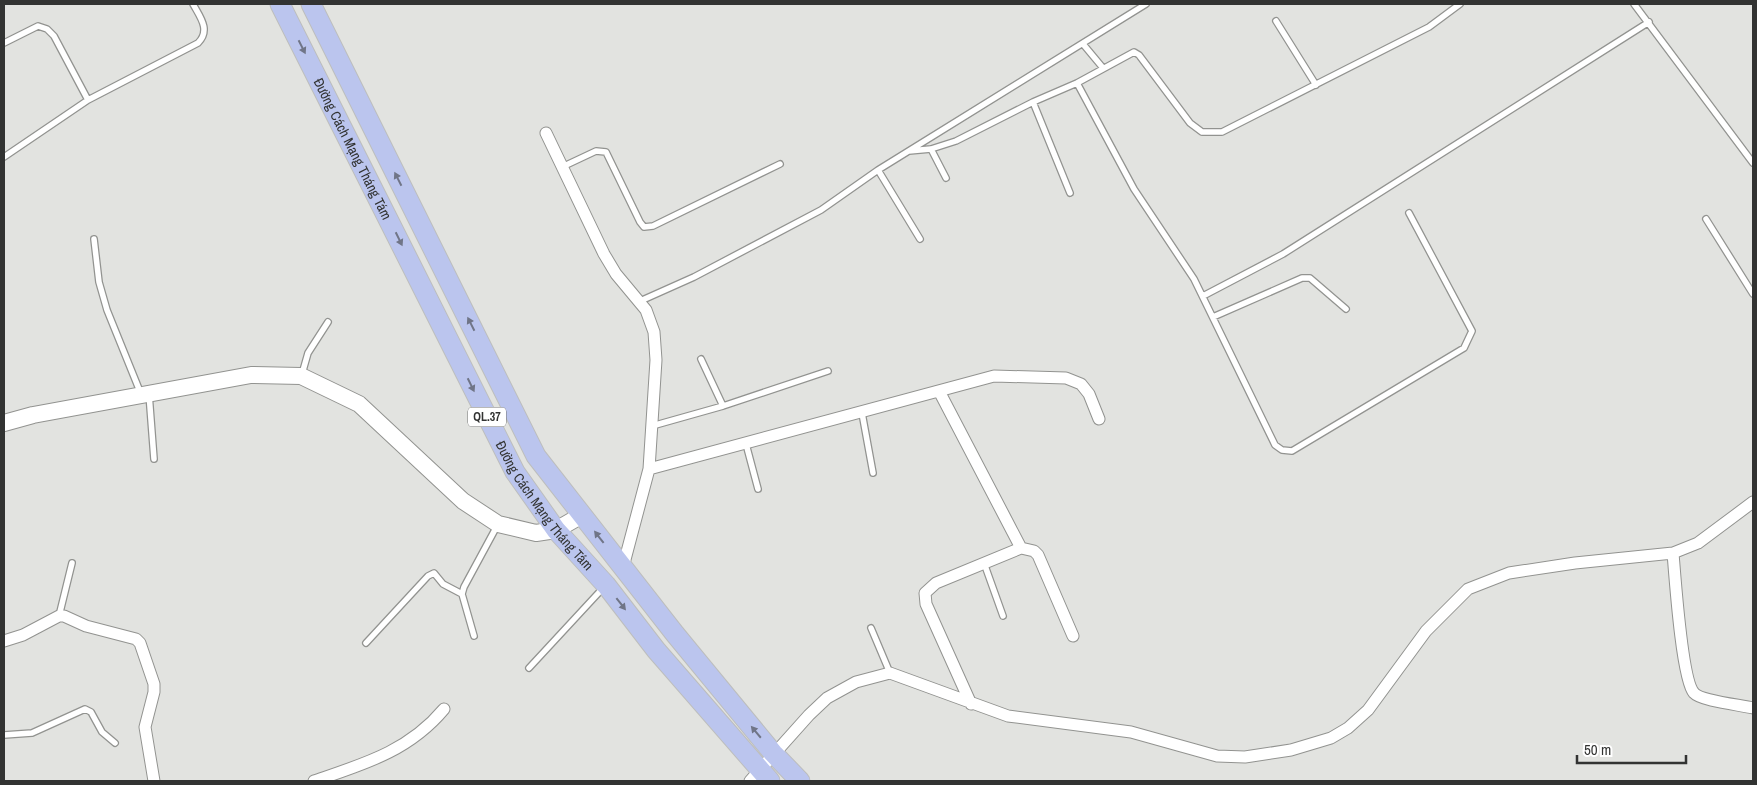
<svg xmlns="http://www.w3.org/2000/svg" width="1757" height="785" viewBox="0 0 1757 785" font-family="'Archivo Narrow',sans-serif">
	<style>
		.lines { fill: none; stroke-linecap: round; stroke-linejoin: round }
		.service-casing { stroke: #929390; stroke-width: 8 }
		.minor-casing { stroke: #929390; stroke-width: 13 }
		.secondary-casing { stroke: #929390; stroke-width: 18 }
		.primary-casing { stroke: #bdbebd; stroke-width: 21 }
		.service { stroke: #fff; stroke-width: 5.5 }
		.minor { stroke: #fff; stroke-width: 11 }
		.secondary { stroke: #fff; stroke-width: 16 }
		.primary { stroke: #bbc5ee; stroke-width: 19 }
		.oneway { fill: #707587 }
		.labels { text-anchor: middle; stroke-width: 4.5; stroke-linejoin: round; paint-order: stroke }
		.shield { fill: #fff; stroke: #707070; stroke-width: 1 }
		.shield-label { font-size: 12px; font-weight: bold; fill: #323332 }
		.street-label { font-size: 14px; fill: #323332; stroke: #fff }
	</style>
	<rect width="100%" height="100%" fill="#e2e3e0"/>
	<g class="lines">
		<g class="service-casing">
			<path id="service" d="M 1634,4 L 1753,163
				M 1276,21 L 1316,85
				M 4,43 L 38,26 L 47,29 L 54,36 L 88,100
				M 1083,44 L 1103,68
				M 1077,83 L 1134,189 L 1194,279 L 1275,445 L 1282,450 L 1292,451 L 1464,348 L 1472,331 L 1409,213
				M 1033,102 L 1070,193
				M 931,149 L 946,178
				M 909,151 L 931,149 L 956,141 L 1033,102 L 1077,83 L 1134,52 L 1139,55 L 1190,123 L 1202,132 L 1222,132 L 1429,27 L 1460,4
				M 4,157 L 88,100 L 198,43 C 211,30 200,17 193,4
				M 562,167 L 596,151 L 606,152 L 640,222 L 644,227 L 653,226 L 780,164
				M 878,170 L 920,239
				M 1706,219 L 1753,294
				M 94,239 L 99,282 L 107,310 L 141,394
				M 1203,296 L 1283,254 L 1649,22
				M 638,302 L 694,277 L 821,210 L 878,170 L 1146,4
				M 1213,317 L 1302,278 L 1310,278 L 1346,309
				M 701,359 L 723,406
				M 302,374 L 308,353 L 328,322
				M 149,394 L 154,459
				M 862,413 L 873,473
				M 652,426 L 723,406 L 828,371
				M 746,444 L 758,489
				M 984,563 L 1003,616
				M 59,616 L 72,563
				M 871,628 L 890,673
				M 474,636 L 462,594 L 464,587 L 497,526
				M 366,643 L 428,576 L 434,573 L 443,584 L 462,594
				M 529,668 L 604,587
				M 4,735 L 32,733 L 85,709 L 91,712 L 102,732 L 115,743"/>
		</g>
		<g class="minor-casing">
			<path id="minor" d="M 546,133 L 604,254 L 616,274 L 646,310 L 654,332 L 656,360 L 649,469 L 623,567
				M 939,391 L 1021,548
				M 649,469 L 994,376 L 1066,378 L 1081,384 L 1089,394 L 1099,419
				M 1673,553 C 1675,577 1682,680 1694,693 C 1701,701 1741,705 1753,708
				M 4,641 L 23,635 L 59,616 L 64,616 L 86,626 L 136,639 L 140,643 L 154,684 L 154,692 L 145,727 L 154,781
				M 971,704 L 926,604 L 925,593 L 936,583 L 1021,548 L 1034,551 L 1038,555 L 1073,636
				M 314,781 C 364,764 409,751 444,709
				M 750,781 L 809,715 L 827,698 L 856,682 L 890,673 L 1008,716 L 1131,732 L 1217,756 L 1245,757 L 1291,750 L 1331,738 L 1348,728 L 1368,710 L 1426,631 L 1468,589 L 1509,573 L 1575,563 L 1673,553 L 1698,543 L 1753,502"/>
		</g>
		<g class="secondary-casing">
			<path id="secondary" d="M 4,423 L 33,415 L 251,375 L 301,376 L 359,404 L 463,501 L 498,524 L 536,533 L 556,530 L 582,515"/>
		</g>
		<g class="primary-casing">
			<g id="primary">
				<path id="s1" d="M 280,4 L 515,472 L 556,530 L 606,585 L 656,650 L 770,781"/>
				<path d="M 311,4 L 536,456 L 675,634 L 773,753 L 800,781"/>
			</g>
		</g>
		<use href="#service" class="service"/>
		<use href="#minor" class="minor"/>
		<use href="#secondary" class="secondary"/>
		<use href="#primary" class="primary"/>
	</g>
	<defs><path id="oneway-solid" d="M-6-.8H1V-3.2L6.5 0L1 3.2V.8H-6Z" transform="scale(1.25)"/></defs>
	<g class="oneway">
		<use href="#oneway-solid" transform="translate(302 47) rotate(63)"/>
		<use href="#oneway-solid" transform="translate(398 179) rotate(-117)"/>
		<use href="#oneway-solid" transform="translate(399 239) rotate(64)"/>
		<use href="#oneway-solid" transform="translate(471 324) rotate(-117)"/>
		<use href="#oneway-solid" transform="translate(471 385) rotate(64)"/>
		<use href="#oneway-solid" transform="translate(599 537) rotate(-128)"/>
		<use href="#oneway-solid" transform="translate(621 604) rotate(52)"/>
		<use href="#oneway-solid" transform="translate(756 732) rotate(-130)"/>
	</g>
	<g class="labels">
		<rect class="shield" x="468" y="407.5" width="38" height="19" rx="4"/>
		<g class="shield-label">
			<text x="487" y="421">QL.37</text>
		</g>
		<g class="street-label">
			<text dy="5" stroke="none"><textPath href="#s1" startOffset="162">Đường Cách Mạng Tháng Tám</textPath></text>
			<text dy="5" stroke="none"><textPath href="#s1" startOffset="568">Đường Cách Mạng Tháng Tám</textPath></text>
		</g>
	</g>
	<rect width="1757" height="785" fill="none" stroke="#323332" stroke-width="10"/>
	<path d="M1577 755v8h109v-8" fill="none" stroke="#323332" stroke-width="2.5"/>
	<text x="1584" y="755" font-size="15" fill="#323332" stroke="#ffffff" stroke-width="4" paint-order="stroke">50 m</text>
</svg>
